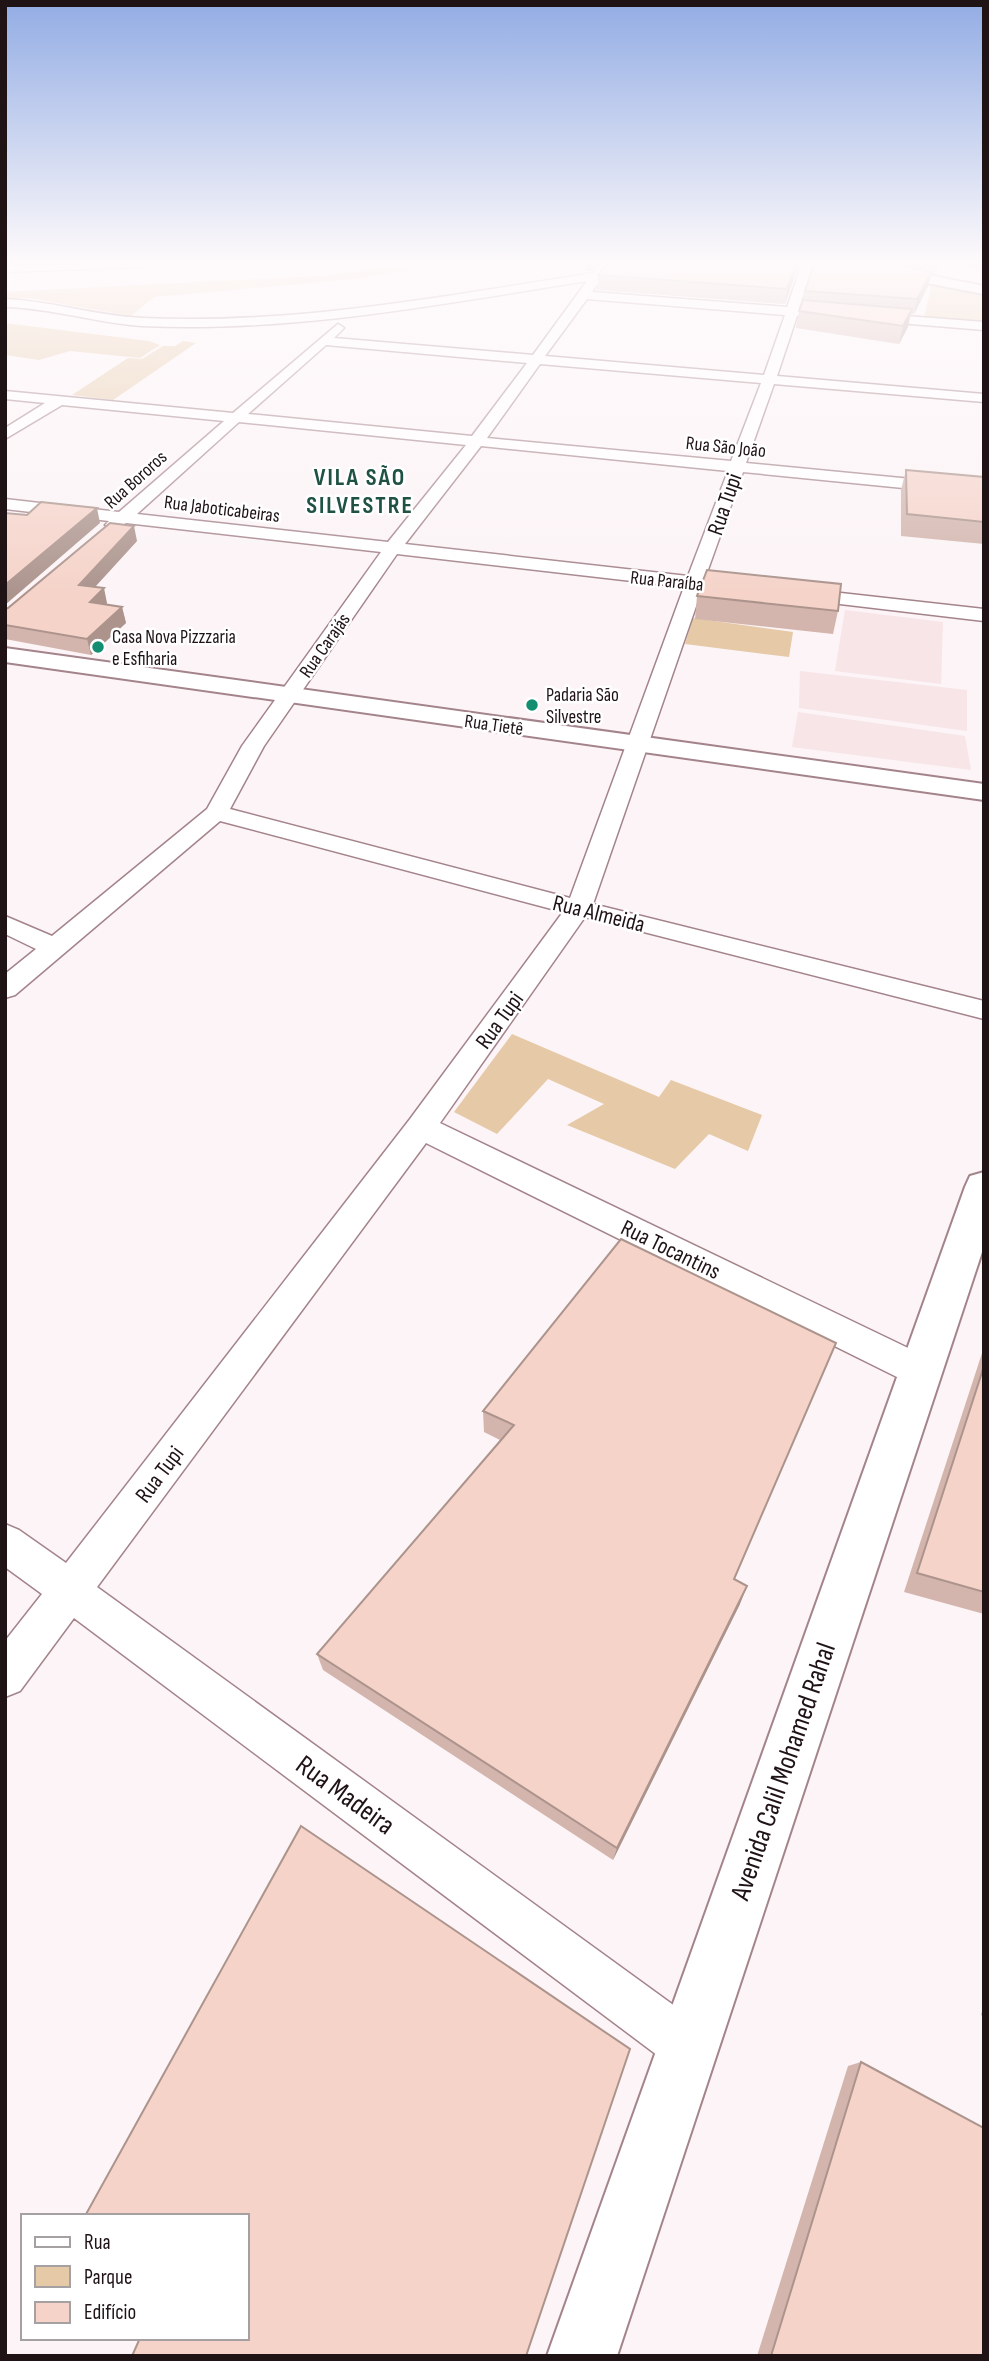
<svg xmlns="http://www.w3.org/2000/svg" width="989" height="2361" viewBox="0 0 989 2361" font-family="'Sofia Sans Condensed',sans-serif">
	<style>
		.built { fill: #f7e5e8 }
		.green { fill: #e6c9a7 }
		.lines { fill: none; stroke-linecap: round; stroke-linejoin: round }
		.street-casing { stroke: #a4848b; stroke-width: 3 }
		.secondary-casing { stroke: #a4848b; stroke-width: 4 }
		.primary-casing { stroke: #a4848b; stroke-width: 4 }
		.street { fill: #fff; fill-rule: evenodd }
		.secondary { fill: #fff; fill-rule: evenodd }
		.primary { fill: #fff; fill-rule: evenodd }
		.wall { fill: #d3b5ad }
		.shaded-wall { fill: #ac948d }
		.building { fill: #f5d3c9; stroke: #ac948d; stroke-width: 2 }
		.poi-dot { fill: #148e71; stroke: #fff; stroke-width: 2.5 }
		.labels { text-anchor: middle; stroke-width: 5; stroke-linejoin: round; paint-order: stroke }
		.far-street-label { font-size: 19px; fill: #1f1316; stroke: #fff }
		.far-poi-label { font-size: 19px; fill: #1f1316; stroke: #fff; text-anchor: start }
		.street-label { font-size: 23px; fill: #1f1316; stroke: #fff }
		.far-district-label { font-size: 24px; font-weight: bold; letter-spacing: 2px; fill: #205244; stroke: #fff }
		.near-street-label { font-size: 28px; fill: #1f1316; stroke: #fff }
	</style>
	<rect width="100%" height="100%" fill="#fcf4f6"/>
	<path class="built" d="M 845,610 L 943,622 L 941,684 L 835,671 Z
		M 800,671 L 967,690 L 967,731 L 799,708 Z
		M 798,712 L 965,736 L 971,770 L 792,747 Z"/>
	<path class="green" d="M 408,264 L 450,264 L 354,279 L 154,297 L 131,316 L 29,298 L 5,298 L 5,292 L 321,276 Z
		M 932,284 L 984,294 L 984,321 L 924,317 Z
		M 5,323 L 149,341 L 160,345 L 140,358 L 70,351 L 39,360 L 5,355 Z
		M 183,341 L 196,343 L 113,400 L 72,395 L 128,358 L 142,359 L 163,346 L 175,346 Z
		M 693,618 L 793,632 L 789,657 L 685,644 Z
		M 512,1034 L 659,1097 L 671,1080 L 762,1115 L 748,1151 L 709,1134 L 675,1169 L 567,1125 L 604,1104 L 548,1079 L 497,1134 L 454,1112 Z"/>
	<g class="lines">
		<g class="street-casing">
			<path id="street" d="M 147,264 L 142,267 L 5,272 L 5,266 Z
				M 600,264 L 611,264 L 592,292 L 787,307 L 802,264 L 814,264 L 799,308 L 816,310 L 818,313 L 812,317 L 797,316 L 777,376 L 984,394 L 984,402 L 774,384 L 746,463 L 984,486 L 984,496 L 743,472 L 705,578 L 723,581 L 726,585 L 717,591 L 702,589 L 593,904 L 984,1001 L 984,1019 L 585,917 L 440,1123 L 933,1360 L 938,1371 L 933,1382 L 920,1386 L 907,1382 L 426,1143 L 97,1587 L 705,2028 L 712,2046 L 705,2064 L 687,2071 L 669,2064 L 74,1618 L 20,1691 L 5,1697 L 5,1641 L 42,1594 L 5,1567 L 5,1524 L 19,1530 L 66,1563 L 410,1119 L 563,912 L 220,821 L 15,995 L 5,998 L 5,974 L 36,949 L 5,934 L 5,916 L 52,936 L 207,809 L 242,746 L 381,552 L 126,523 L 114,530 L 105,525 L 109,521 L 5,509 L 5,499 L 119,512 L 224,421 L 62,405 L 5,439 L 5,428 L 45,403 L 5,399 L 5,391 L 233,413 L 338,324 L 344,328 L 334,338 L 533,355 L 587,281 C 441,304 291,333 142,326 C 96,323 52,308 5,307 L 5,299 C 52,301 96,316 143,318 C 293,325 445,296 593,273 ZM 587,299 L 785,315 L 764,375 L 545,356 ZM 326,345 L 527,363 L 472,436 L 248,414 ZM 540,364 L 761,383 L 731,461 L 487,438 ZM 239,422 L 466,445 L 388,542 L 137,514 ZM 481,446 L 728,471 L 688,576 L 405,544 ZM 397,554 L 684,587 L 570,898 L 230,809 L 264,746 Z
				M 867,313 L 984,322 L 984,330 L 863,320 L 861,317 Z
				M 796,588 L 984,609 L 984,621 L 789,598 L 787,594 Z"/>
		</g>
		<g class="secondary-casing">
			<path id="secondary" d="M 5,648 L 984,784 L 984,800 L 5,662 Z
				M 984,1172 L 984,1246 L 617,2356 L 547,2356 L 965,1187 L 970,1176 Z"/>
		</g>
		<g class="primary-casing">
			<path id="primary" d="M 841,264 L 872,264 L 984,286 L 984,294 L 848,268 Z"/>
		</g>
		<use href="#street" class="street"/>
		<use href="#secondary" class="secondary"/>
		<use href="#primary" class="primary"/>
	</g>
	<path class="wall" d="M 574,264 L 597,264 L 592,271 L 587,271 Z
		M 799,264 L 785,304 L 597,290 L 598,275 Z
		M 814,264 L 940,264 L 935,274 L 931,273 L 928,286 L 914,314 L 910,314 L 908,327 L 899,344 L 796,328 L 799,311 L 803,300 L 805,291 Z
		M 950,264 L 984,264 L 984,270 Z
		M 906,470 L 984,477 L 984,544 L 901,536 L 901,490 Z
		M 137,541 L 95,587 L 107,603 L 106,605 L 122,607 L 126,623 L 91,655 L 5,639 L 5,609 Z
		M 697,596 L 838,611 L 833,634 L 695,619 Z
		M 621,1239 L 735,1580 L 740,1604 L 613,1860 L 323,1670 L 317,1654 L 500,1440 L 484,1432 L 483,1411 Z
		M 984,1347 L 984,1614 L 904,1592 Z
		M 984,2004 L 984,2017 L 981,2015 Z
		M 861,2062 L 984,2356 L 757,2356 L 848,2066 Z"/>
	<path class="shaded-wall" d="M 587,264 L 597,264 L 592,271 L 587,271 Z
		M 796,264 L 799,264 L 785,304 L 787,289 Z
		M 932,272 L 928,286 L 914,314 L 917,299 Z
		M 912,309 L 908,327 L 899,344 L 903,326 Z
		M 97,508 L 100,523 L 5,605 L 5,585 Z
		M 134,526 L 137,541 L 83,600 L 79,585 Z
		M 104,588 L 107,603 L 94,618 L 90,602 Z
		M 122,607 L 126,623 L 91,655 L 87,639 Z
		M 747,1586 L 740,1604 L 613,1860 L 617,1848 Z"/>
	<path class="building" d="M 608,264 L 796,264 L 787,289 L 598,275 Z
		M 814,264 L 893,264 L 932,272 L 917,299 L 805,291 Z
		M 803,300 L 912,309 L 903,326 L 799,311 Z
		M 906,470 L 984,477 L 984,522 L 907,514 Z
		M 41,502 L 97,508 L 5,585 L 5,513 L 27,515 Z
		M 110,523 L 134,526 L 79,585 L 104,588 L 90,602 L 122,607 L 87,639 L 5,625 L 5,609 L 8,608 Z
		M 707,570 L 841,584 L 838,611 L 697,596 Z
		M 621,1239 L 836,1343 L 734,1579 L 747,1586 L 617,1848 L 317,1654 L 514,1425 L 483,1411 Z
		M 984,1366 L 984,1592 L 917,1573 Z
		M 301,1826 L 630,2049 L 526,2356 L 132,2356 L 140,2338 L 247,2338 L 247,2216 L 85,2216 Z
		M 861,2062 L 984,2128 L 984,2356 L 771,2356 Z"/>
	<linearGradient id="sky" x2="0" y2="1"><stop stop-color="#92ace4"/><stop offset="0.44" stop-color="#fefafb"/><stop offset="1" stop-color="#fefafb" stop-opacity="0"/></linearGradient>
	<rect width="989" height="595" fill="url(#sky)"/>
	<g class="poi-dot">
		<circle cx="98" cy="647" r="7"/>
		<circle cx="532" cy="705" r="7"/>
	</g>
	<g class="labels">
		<g class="far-street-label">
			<text transform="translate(726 446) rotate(6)" y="7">Rua São João</text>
			<text transform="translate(135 479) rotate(-42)" y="7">Rua Bororos</text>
			<text transform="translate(222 508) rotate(7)" y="7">Rua Jaboticabeiras</text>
			<text transform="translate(667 580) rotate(6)" y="7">Rua Paraíba</text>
			<text transform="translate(324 645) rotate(-55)" y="7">Rua Carajás</text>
			<text transform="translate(494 724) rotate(8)" y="7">Rua Tietê</text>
		</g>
		<g class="far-poi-label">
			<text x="112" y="643">Casa Nova Pizzzaria<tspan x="112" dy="22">e Esfiharia</tspan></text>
			<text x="546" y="701">Padaria São<tspan x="546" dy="22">Silvestre</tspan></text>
		</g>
		<g class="street-label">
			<text transform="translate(724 504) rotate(-71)" y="8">Rua Tupi</text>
			<text transform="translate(599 913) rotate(14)" y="8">Rua Almeida</text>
			<text transform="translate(499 1020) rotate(-54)" y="8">Rua Tupi</text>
			<text transform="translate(671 1249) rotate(26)" y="8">Rua Tocantins</text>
			<text transform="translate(159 1474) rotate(-53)" y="8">Rua Tupi</text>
		</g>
		<g class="far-district-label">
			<text x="360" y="485">VILA SÃO<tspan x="360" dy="28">SILVESTRE</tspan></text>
		</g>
		<g class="near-street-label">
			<text transform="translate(782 1771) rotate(-71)" y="10">Avenida Calil Mohamed Rahal</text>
			<text transform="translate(346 1794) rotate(36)" y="10">Rua Madeira</text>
		</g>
	</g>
	<rect width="989" height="2361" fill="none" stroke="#1f1316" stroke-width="14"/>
	<rect x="21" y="2214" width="228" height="126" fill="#ffffff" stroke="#a5a1a2" stroke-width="2"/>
	<rect x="35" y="2237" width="35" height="10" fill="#ffffff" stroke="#a5a1a2" stroke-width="2"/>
	<text x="84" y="2249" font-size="21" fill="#1f1316">Rua</text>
	<rect x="35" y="2266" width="35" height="21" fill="#e6c9a7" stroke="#a5a1a2" stroke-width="2"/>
	<text x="84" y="2284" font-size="21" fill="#1f1316">Parque</text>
	<rect x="35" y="2302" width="35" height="21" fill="#f5d3c9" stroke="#a5a1a2" stroke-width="2"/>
	<text x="84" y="2319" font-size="21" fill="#1f1316">Edifício</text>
</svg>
